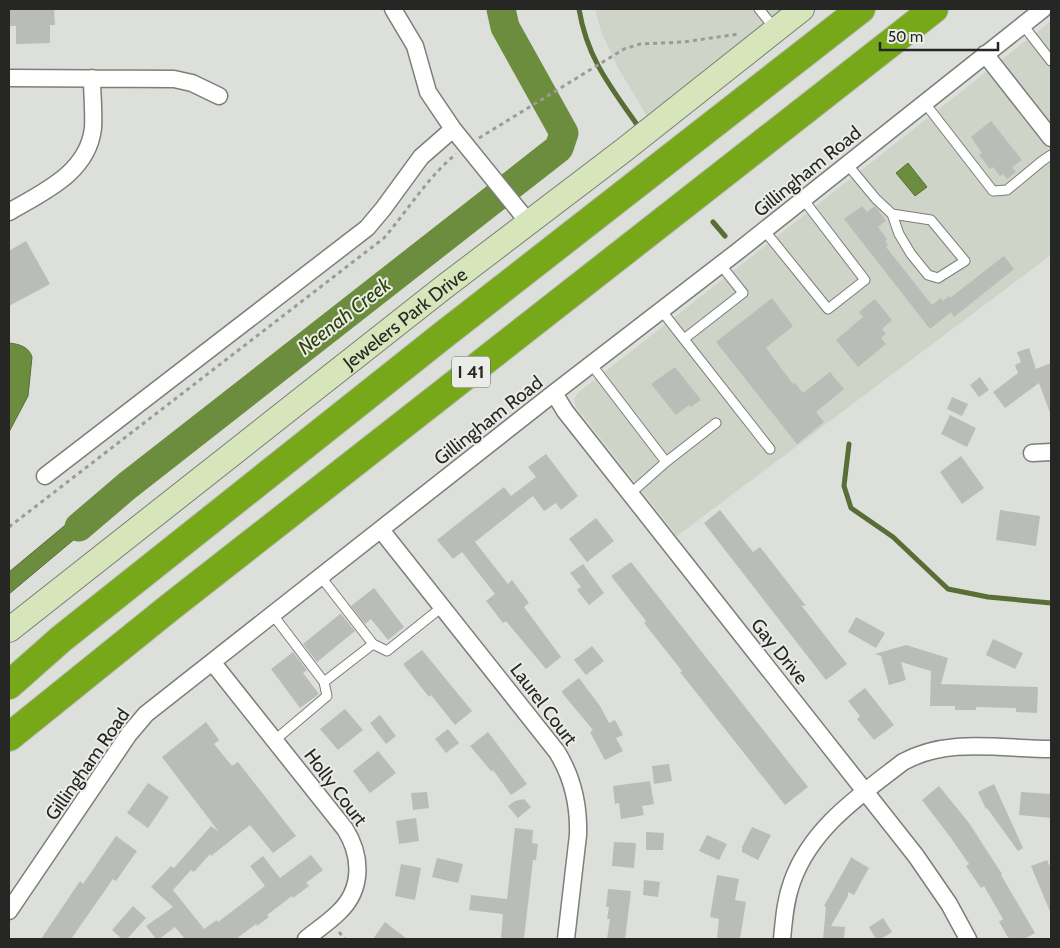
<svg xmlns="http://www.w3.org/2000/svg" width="1060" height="948" viewBox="0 0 1060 948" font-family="Cabin,sans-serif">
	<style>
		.built { fill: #ced4c8 }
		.water { fill: #6d8d3e; stroke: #586e36 }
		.pier { fill: #dddfda }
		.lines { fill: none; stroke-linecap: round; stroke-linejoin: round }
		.stream { stroke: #586e36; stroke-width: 5 }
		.river { stroke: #6d8d3e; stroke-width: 29 }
		.building { fill: #babcb8 }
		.lane-casing { stroke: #7b7e79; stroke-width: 11 }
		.street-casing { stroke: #7b7e79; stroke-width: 19 }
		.secondary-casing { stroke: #7b7e79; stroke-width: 26 }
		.highway-casing { stroke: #babab9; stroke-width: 30 }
		.path { stroke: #9b9c98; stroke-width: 3; stroke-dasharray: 4 4; stroke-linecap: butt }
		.lane { stroke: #fff; stroke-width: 9 }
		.street { stroke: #fff; stroke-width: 16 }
		.secondary { stroke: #d6e5ba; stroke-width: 24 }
		.highway { stroke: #77a819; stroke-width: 28 }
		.labels { text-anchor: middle; stroke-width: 4; stroke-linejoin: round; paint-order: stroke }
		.shield { fill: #eaece7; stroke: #61625f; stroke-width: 1 }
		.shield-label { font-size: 18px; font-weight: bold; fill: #262725 }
		.street-label { font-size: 19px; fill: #262725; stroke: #eaece7 }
		.water-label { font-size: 20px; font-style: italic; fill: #2d4306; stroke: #eaece7 }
	</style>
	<rect width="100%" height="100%" fill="#dddfda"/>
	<path class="built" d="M 595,9 L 786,9 L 648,118 L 617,66 L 601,31 Z
		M 1051,21 L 1051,255 L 677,536 L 579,411 L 575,405 L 574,399 L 578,393 Z"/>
	<path class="water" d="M 908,163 L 927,187 L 915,196 L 896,173 Z
		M 9,343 C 19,344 29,347 32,357 L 28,396 L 9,432 Z
		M 99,497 L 109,502 L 102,516 L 9,594 L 9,572 Z"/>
	<path class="pier" d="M 77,513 L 91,529 L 79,539 L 66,522 Z"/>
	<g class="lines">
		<path class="stream" d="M 579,9 C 587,58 610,86 638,126
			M 713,222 L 725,236
			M 849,444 L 844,486 L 851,508 L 893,537 L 948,589 L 988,597 L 1051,603"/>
		<path class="river" d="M 79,527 L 127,486 L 559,148 L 564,133 L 505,27 L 501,9"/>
	</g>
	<path class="building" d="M 9,9 L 54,9 L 55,25 L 50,25 L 50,43 L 16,44 L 16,26 L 9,26 Z
		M 991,121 L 1022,160 L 1012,167 L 1016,172 L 1007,179 L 1003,174 L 1000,176 L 993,167 L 990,169 L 979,155 L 982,153 L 971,137 Z
		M 862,206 L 867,212 L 875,206 L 886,221 L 878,227 L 887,239 L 885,241 L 888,245 L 886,247 L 932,305 L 941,298 L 943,301 L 949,296 L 950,298 L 1004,256 L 1014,269 L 954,317 L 951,312 L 930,329 L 844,219 Z
		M 26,241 L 50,284 L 9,306 L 9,251 Z
		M 772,298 L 793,326 L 766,348 L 793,384 L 795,383 L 803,393 L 830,372 L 844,389 L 816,412 L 824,422 L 797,444 L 716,342 Z
		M 875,299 L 892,320 L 882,329 L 886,334 L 881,338 L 886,344 L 858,367 L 836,340 L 863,317 L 859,312 Z
		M 1029,348 L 1036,369 L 1051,363 L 1051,413 L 1050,413 L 1039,383 L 1005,408 L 993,392 L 1018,373 L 1015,365 L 1021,362 L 1017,352 Z
		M 675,367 L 701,400 L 691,407 L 689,405 L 676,415 L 651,384 Z
		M 980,377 L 989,390 L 979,397 L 970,385 Z
		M 952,397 L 968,404 L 962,416 L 947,409 Z
		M 950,415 L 976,428 L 967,447 L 941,434 Z
		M 546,454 L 578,496 L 561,510 L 556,503 L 544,511 L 533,496 L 475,542 L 508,584 L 512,580 L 529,603 L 524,607 L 561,657 L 546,669 L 506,621 L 503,623 L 486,601 L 495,594 L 462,552 L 453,559 L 437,540 L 504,487 L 511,496 L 536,477 L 528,467 Z
		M 961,456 L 984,488 L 962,504 L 940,472 Z
		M 720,510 L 753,552 L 760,547 L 806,606 L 801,605 L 847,664 L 826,680 L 704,523 Z
		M 1000,510 L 1040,516 L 1036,546 L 996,540 Z
		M 596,518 L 614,541 L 587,562 L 569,539 Z
		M 631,562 L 808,787 L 785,805 L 680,672 L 682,671 L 644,623 L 646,621 L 611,576 Z
		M 583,564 L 604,593 L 589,605 L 577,590 L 581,587 L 570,573 Z
		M 374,588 L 404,627 L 388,640 L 371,619 L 365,624 L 351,606 Z
		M 340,614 L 341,614 L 355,631 L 317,662 L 303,644 Z
		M 856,617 L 885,633 L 876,648 L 848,632 Z
		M 993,639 L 1023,653 L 1015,669 L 986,655 Z
		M 906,645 L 948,658 L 941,684 L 1038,687 L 1037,713 L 1016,712 L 1016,708 L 976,707 L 976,710 L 955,710 L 955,706 L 930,706 L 931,671 L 901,662 L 906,680 L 889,685 L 881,656 L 875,654 Z
		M 592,646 L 604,661 L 586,675 L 574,660 Z
		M 422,650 L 472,711 L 455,725 L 431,695 L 429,697 L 403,664 Z
		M 293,652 L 307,670 L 303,673 L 319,694 L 300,708 L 271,669 Z
		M 579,678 L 600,706 L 609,723 L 615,720 L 623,735 L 616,738 L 623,751 L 605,760 L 590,732 L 593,730 L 563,694 L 562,691 Z
		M 865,688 L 894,725 L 874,740 L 857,719 L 860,716 L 848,701 Z
		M 345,709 L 363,730 L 338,750 L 320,729 Z
		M 380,715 L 396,736 L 386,744 L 370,723 Z
		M 206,722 L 219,740 L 214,744 L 232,766 L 238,762 L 296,836 L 273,853 L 250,825 L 211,856 L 210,854 L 194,872 L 191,870 L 173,890 L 204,929 L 217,920 L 218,922 L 265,886 L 250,866 L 263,856 L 280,878 L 311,855 L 323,870 L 306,883 L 309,886 L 293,898 L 292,896 L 267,915 L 269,917 L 257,926 L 256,924 L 236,939 L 185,939 L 175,927 L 159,939 L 156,939 L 146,926 L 173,907 L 151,887 L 171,866 L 174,868 L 211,826 L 219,832 L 162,757 Z
		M 448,729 L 459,743 L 446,753 L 435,739 Z
		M 488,732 L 527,784 L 511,795 L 493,770 L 491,771 L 470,746 Z
		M 378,751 L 396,773 L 370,793 L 353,771 Z
		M 669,764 L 672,781 L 654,784 L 652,766 Z
		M 650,781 L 654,804 L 642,806 L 644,815 L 621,819 L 619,803 L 615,804 L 613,786 Z
		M 148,783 L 169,797 L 148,828 L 127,813 Z
		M 994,784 L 1023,848 L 1018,851 L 987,808 L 986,809 L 978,792 Z
		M 939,786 L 969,823 L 1002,874 L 1001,875 L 1035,933 L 1024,939 L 1009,939 L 999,922 L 1003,919 L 984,886 L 981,888 L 966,866 L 969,864 L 951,838 L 922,800 Z
		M 427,792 L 429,808 L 413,810 L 411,793 Z
		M 1021,792 L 1051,794 L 1051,818 L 1019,815 Z
		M 524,799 L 531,807 L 518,818 L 508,806 L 515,801 Z
		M 416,818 L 419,841 L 399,844 L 396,821 Z
		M 752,827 L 771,835 L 758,860 L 742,852 L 742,847 Z
		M 515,828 L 533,830 L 532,843 L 538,844 L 536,860 L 533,860 L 524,939 L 501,939 L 503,914 L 469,910 L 471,895 L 507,899 Z
		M 646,832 L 664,833 L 663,850 L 646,850 Z
		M 707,835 L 727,844 L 719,860 L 699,851 Z
		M 116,836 L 137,851 L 116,881 L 113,879 L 71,939 L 41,939 L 80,881 L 83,884 Z
		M 614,842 L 636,843 L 634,868 L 612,866 Z
		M 852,856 L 852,858 L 869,868 L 854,895 L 848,892 L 848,896 L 831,926 L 845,927 L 844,939 L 823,939 L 826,907 L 824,906 Z
		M 437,858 L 463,864 L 458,883 L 432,877 Z
		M 1047,860 L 1051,869 L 1051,914 L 1031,866 Z
		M 401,864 L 421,868 L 415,900 L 395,896 Z
		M 717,875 L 739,879 L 735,900 L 746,902 L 740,939 L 717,939 L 719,919 L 710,917 Z
		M 644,880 L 660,882 L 658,897 L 643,895 Z
		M 608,889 L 631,891 L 625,939 L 607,939 L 610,919 L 607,919 L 609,907 L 606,907 Z
		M 133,906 L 146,918 L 127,939 L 122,939 L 112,930 Z
		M 883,918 L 892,932 L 881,939 L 876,939 L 869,927 Z
		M 385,922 L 407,939 L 373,939 Z"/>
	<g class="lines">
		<g class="lane-casing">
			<path id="lane" d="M 759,9 L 776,30
				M 1023,25 L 1051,61
				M 924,102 L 993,191 L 1007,190 L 1042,161 L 1051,155
				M 847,164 L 876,199 L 892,214 L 899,234 L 911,254 L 928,275 L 938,278 L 965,261 L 931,220 L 892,214
				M 764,230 L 828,309 L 865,280 L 803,199
				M 661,310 L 770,449
				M 684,339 L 743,293 L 720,264
				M 591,364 L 666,462 L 631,493
				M 666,462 L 716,423
				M 321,577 L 373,644
				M 273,615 L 324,682 L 327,696 L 275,740
				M 324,682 L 373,644 L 387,651 L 442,607"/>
		</g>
		<g class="street-casing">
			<path id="street" d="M 393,9 L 415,46 L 428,92 L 453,129 L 529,223
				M 985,54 L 1051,138
				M 9,78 L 174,79 L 192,83 L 219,96
				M 9,212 C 43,192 88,173 93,128 C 94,112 92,94 92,78
				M 554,393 L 565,411 L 916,856 L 949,904 L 968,939
				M 1032,453 L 1051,452
				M 45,476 L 367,228 L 383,209 L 421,157 L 453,129
				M 381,530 L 557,752 C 573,778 579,805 578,835 L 566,939
				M 213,663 L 345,829 C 362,856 363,889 339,912 C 329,922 317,930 306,939
				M 9,911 L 129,734 L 146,714 L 554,393 L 737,252 L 1043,9
				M 782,939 C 784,920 785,901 792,882 C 811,828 859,796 903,762 C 948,737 1001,749 1051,749"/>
		</g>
		<g class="secondary-casing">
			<g id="secondary">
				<path id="s1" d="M 9,630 L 444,287 L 624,150 L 802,9"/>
			</g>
		</g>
		<g class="highway-casing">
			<path id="highway" d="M 9,685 L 61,639 L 442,336 L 861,9
				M 9,737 L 169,608 L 934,9"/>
		</g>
		<path class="path" d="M 479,138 L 624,49 L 640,44 L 683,42 L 739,34
			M 9,527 L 384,238 C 408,210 427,178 456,154
			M 339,932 L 345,939"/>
		<use href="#lane" class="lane"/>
		<use href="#street" class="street"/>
		<use href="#secondary" class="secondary"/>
		<use href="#highway" class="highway"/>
	</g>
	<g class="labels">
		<rect class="shield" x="452" y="356.5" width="38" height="31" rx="4"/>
		<g class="shield-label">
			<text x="471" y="378">I 41</text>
		</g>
		<g class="street-label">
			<text transform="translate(807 171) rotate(-39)" y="7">Gillingham Road</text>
			<text dy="7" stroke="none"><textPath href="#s1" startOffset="504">Jewelers Park Drive</textPath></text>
			<text transform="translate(488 420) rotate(-38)" y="7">Gillingham Road</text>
			<text transform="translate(780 651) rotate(51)" y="7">Gay Drive</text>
			<text transform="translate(544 704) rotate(53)" y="7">Laurel Court</text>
			<text transform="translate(87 764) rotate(-55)" y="7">Gillingham Road</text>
			<text transform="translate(336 787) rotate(53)" y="7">Holly Court</text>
		</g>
		<g class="water-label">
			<text transform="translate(344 316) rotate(-38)" y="7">Neenah Creek</text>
		</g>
	</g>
	<rect width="1060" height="948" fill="none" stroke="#262725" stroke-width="20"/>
	<path d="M880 42v8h118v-8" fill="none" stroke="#262725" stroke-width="2.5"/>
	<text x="888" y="42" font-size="15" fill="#262725" stroke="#eaece7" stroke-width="4" paint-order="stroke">50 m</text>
</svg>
